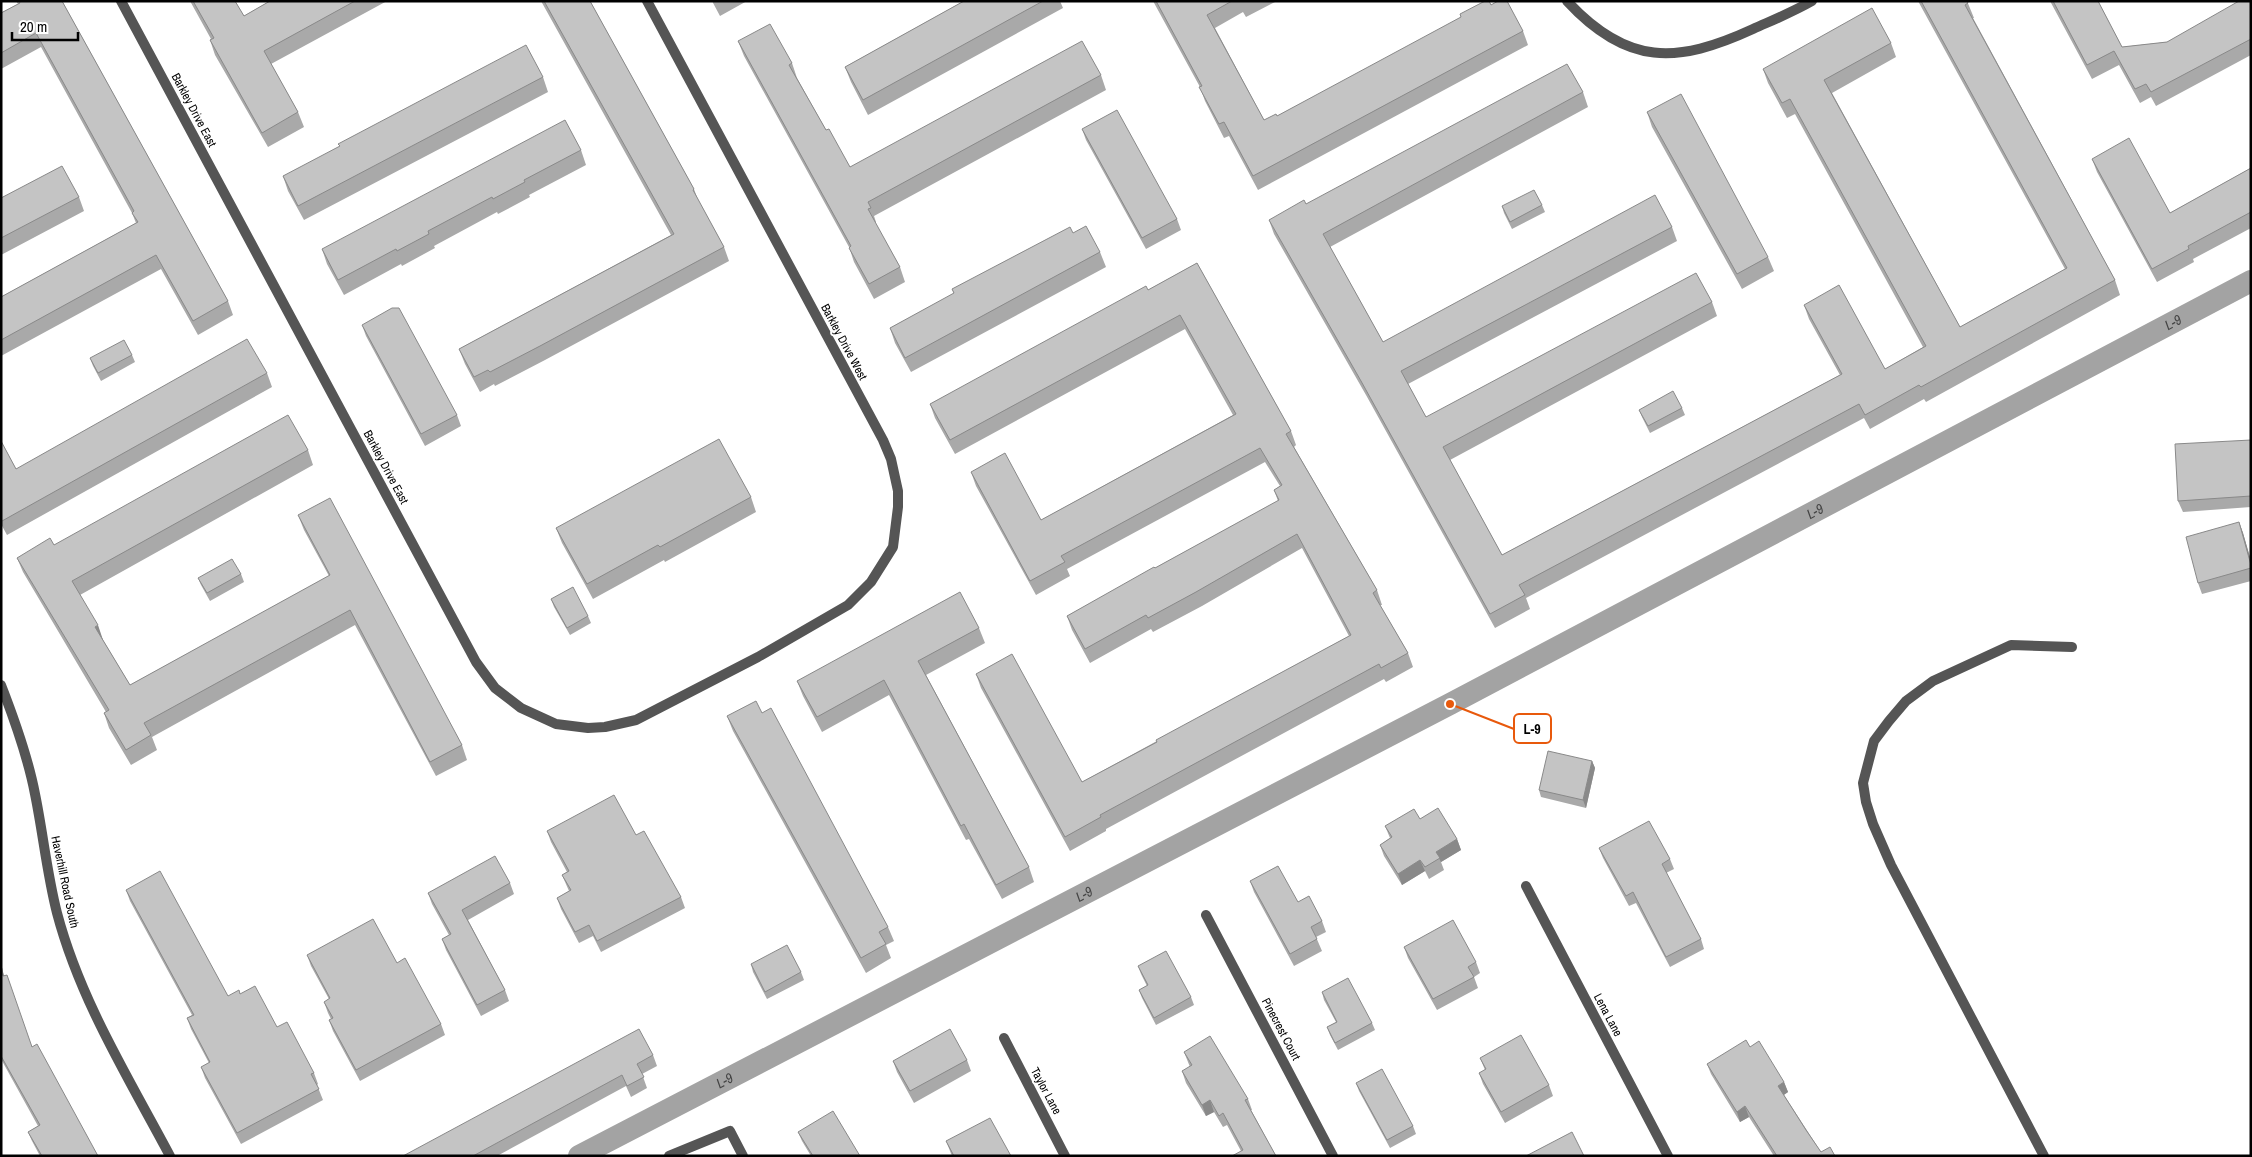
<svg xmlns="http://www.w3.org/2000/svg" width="2252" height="1157" viewBox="0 0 2252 1157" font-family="'Archivo Narrow',sans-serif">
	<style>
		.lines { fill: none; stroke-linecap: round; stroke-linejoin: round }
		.canal { stroke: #a3a3a3; stroke-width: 22 }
		.minor { stroke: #555; stroke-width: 10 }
		.tertiary { stroke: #555; stroke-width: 10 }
		.wall { fill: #a9a9a9 }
		.shaded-wall { fill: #898989 }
		.building { fill: #c4c4c4; stroke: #898989 }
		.labels { text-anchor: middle; stroke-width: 4; stroke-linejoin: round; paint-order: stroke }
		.street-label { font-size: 12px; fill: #000; stroke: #fff }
		.water-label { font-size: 14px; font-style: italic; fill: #444; stroke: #fff }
		.leader { fill: none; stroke: #e8590c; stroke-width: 2 }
		.callout-dot { fill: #e8590c; stroke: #fff; stroke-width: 2 }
		.callout { fill: #fff; stroke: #e8590c; stroke-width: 2 }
		.callout-label { font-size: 14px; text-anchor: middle; font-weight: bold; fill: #000 }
	</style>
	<rect width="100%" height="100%" fill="#fff"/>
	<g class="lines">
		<path class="canal" id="s1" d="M 579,1156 L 1450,704 L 2251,281"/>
		<path class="minor" d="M 121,1 L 476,662 L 495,688 L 521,708 L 556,724 L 588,728 L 605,727 L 636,720 L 758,657 L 848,605 L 871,582 L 893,547 L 898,507 L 898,491 L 891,459 L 883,440 L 647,1
			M 1567,1 C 1627,66 1677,64 1753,29 C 1773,20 1793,12 1812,1
			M 1526,886 L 1668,1156
			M 1206,915 L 1333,1156
			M 1004,1038 L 1065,1156
			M 669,1156 L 730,1131 L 743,1156
			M 2044,1156 L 1891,865 L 1873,824 L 1866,802 L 1863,783 L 1874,741 L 1889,721 L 1906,701 L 1933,681 L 2011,645 L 2072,647"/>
		<path class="tertiary" d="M 1,685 C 15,721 28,757 35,794 C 43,833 47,874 57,913 C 80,1000 128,1077 170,1156"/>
	</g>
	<path class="wall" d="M 16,1 L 62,1 L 228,301 L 233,315 L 198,335 L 161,269 L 1,356 L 1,297 L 136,223 L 132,213 L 41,47 L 1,69 L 1,13 L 18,4 Z
		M 190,1 L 235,1 L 244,16 L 270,1 L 387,1 L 271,64 L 298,112 L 304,127 L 268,147 L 215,55 L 210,40 L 211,39 Z
		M 541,1 L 590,1 L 694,189 L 698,200 L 724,247 L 729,261 L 545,360 L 495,386 L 494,384 L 480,392 L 465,364 L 459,349 L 671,235 Z
		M 712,1 L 747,1 L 720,16 Z
		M 964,1 L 1060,1 L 1063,8 L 868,115 L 851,82 L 845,67 Z
		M 1153,1 L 1277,1 L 1246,17 L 1243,12 L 1215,28 L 1264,120 L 1277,116 L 1491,5 L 1523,31 L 1528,45 L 1258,190 L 1229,136 L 1224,138 L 1205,101 L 1200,87 Z
		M 1918,1 L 1967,1 L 1974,18 L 1973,18 L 2115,280 L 2120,295 L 1926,402 L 1924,399 L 1870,429 L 1864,418 L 1526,598 L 1530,609 L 1495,628 L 1366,395 L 1274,234 L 1269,220 L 1306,204 L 1583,92 L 1588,107 L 1330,247 L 1383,342 L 1672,227 L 1677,241 L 1408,384 L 1426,417 L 1712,302 L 1717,316 L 1450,460 L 1502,555 L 1840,375 L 1809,319 L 1804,305 L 1885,369 L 1923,347 L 1795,114 L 1787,118 L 1768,83 L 1763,69 L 1891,43 L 1896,57 L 1832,93 L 1960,327 L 2065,269 Z
		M 2050,1 L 2098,1 L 2122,47 L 2167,42 L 2251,1 L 2251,55 L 2156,106 L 2151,97 L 2140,103 L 2119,65 L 2092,79 Z
		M 738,41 L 792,63 L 797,78 L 826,130 L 850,167 L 1101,75 L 1106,90 L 874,216 L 876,222 L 875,223 L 900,267 L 905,282 L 874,299 L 854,262 L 849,247 L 744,56 Z
		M 543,77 L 548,92 L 304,220 L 288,191 L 283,176 Z
		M 1647,112 L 1768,257 L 1774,271 L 1742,289 L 1652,127 Z
		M 1082,129 L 1177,219 L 1181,230 L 1146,249 L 1086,140 Z
		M 581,150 L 586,165 L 529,195 L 530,197 L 498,214 L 497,212 L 434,246 L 435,248 L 402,266 L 401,264 L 344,295 L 327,264 L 322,249 Z
		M 2092,159 L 2170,213 L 2251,168 L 2251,228 L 2193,259 L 2194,262 L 2157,282 L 2097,172 Z
		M 79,197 L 84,211 L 1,255 L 1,198 Z
		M 1542,205 L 1545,212 L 1512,229 L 1504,213 L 1502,206 Z
		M 1073,233 L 1100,252 L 1106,267 L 911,372 L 895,343 L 890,328 L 954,294 L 952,289 Z
		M 1197,263 L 1291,431 L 1296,445 L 1294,447 L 1377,590 L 1382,605 L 1380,605 L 1408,653 L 1413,667 L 1386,682 L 1384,679 L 1106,829 L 1106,831 L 1070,851 L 981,688 L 976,674 L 1082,782 L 1349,636 L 1302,548 L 1202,606 L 1153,632 L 1151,629 L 1090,663 L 1072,630 L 1067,616 L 1278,501 L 1274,490 L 1280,486 L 1265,462 L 1067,569 L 1070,576 L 1036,595 L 976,486 L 971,472 L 1041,520 L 1233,415 L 1185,329 L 955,454 L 935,418 L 930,404 L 1148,290 Z
		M 362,325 L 457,415 L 461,426 L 425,446 L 366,336 Z
		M 132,355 L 135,362 L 101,381 L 93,366 L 90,358 Z
		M 267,373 L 272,387 L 7,535 L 1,524 L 1,441 L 16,469 Z
		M 1682,408 L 1685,415 L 1650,433 L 1642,417 L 1639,410 Z
		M 2251,440 L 2251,507 L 2183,512 L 2178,501 Z
		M 308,450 L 313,465 L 80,595 L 103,640 L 130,685 L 329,576 L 304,530 L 298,515 L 462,745 L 467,760 L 436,776 L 355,625 L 152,737 L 157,750 L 131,765 L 109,728 L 104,713 L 106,712 L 23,572 L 17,558 L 54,545 Z
		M 751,497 L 756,512 L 665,562 L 664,560 L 593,599 L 562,543 L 556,528 Z
		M 2239,522 L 2243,533 L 2251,561 L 2251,581 L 2202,594 L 2198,583 Z
		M 241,574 L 244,582 L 210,601 L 201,585 L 198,578 Z
		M 551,599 L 588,616 L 591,623 L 570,635 L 554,607 Z
		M 979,628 L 985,643 L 926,675 L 1029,867 L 1034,882 L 1002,899 L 969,839 L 966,840 L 889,695 L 822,732 L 803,696 L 797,681 Z
		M 762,713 L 888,927 L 894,941 L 886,945 L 891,958 L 866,973 L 733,731 L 727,716 Z
		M 1592,761 L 1595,768 L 1586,808 L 1541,797 L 1539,790 Z
		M 1420,819 L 1457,839 L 1461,850 L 1441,862 L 1444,870 L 1429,879 L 1425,871 L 1402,885 L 1384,856 L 1380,845 L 1390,838 L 1385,826 Z
		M 547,831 L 636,835 L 681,897 L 685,908 L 601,952 L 593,936 L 579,943 L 561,909 L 557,898 L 569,891 L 562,875 L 567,872 L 551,842 Z
		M 1599,848 L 1670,859 L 1674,869 L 1666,873 L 1701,939 L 1704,949 L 1670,967 L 1636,903 L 1629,906 L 1603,858 Z
		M 1250,881 L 1298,902 L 1322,921 L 1326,932 L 1316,937 L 1322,951 L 1294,966 L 1254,892 Z
		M 510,883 L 514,894 L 468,920 L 505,990 L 509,1001 L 481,1016 L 446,950 L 442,939 L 449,935 L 432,904 L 428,893 Z
		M 126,890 L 228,996 L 240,994 L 277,1027 L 314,1073 L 318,1084 L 317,1085 L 323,1100 L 241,1144 L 205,1078 L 201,1067 L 209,1063 L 191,1029 L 187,1018 L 192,1015 L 130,901 Z
		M 1404,947 L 1476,962 L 1480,973 L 1474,977 L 1478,988 L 1437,1010 L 1408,958 Z
		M 307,955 L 441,1024 L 445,1035 L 360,1081 L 333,1031 L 329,1020 L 331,1019 L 328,1013 L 324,1002 L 329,999 L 311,966 Z
		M 1,963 L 4,976 L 32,1047 L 98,1156 L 40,1156 L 32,1141 L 28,1132 L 38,1126 L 1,1059 Z
		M 751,964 L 801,972 L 804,980 L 767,999 L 753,972 Z
		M 1138,966 L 1191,997 L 1194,1005 L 1156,1025 L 1142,998 L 1139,990 L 1147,986 L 1141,974 Z
		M 1322,992 L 1372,1023 L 1375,1030 L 1338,1050 L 1330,1035 L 1327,1027 L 1336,1022 L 1324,1000 Z
		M 1750,1047 L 1784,1082 L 1788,1092 L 1784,1095 L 1821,1152 L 1835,1156 L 1774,1156 L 1749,1117 L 1740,1122 L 1711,1074 L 1707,1064 Z
		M 1184,1052 L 1248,1099 L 1252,1110 L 1251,1110 L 1276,1156 L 1241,1151 L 1227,1125 L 1223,1127 L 1214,1112 L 1206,1116 L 1186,1083 L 1182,1071 L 1190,1067 Z
		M 653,1055 L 657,1066 L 642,1074 L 647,1088 L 631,1097 L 626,1086 L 497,1156 L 403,1156 Z
		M 1480,1058 L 1549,1085 L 1553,1096 L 1505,1123 L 1483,1084 L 1479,1073 L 1485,1070 Z
		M 967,1060 L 971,1071 L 914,1103 L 897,1072 L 893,1061 Z
		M 1356,1083 L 1413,1126 L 1416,1134 L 1390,1148 L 1359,1091 Z
		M 798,1132 L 860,1156 L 811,1156 L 802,1141 Z
		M 946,1141 L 1011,1156 L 952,1156 Z"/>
	<path class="shaded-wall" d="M 2239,522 L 2243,533 L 2251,561 L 2251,565 Z
		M 98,625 L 103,640 L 100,642 L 95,627 Z
		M 1592,761 L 1595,768 L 1586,808 L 1583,800 Z
		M 1457,839 L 1461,850 L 1441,862 L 1436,852 Z
		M 1420,860 L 1425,871 L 1402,885 L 1398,874 Z
		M 1,963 L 6,986 L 1,969 Z
		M 1784,1082 L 1788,1092 L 1782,1096 L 1778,1086 Z
		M 1210,1100 L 1214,1112 L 1206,1116 L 1202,1105 Z
		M 1745,1106 L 1749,1117 L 1740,1122 L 1737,1112 Z"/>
	<path class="building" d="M 19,1 L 62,1 L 228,301 L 193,321 L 156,255 L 1,340 L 1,297 L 138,222 L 132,213 L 134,211 L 36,33 L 1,53 L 1,13 L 20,3 Z
		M 193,1 L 235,1 L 244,16 L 270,1 L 355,1 L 264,51 L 298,112 L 262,133 L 210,40 L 214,38 Z
		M 544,1 L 590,1 L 694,189 L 693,190 L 724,247 L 540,346 L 490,372 L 488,370 L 474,377 L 459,349 L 674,234 Z
		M 964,1 L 1043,1 L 863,100 L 845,67 Z
		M 1156,1 L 1232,1 L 1207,15 L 1264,120 L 1276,114 L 1277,116 L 1461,17 L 1460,14 L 1485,1 L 1489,1 L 1491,5 L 1498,1 L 1507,1 L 1523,31 L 1253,176 L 1224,122 L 1219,124 L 1199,87 L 1202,86 Z
		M 1921,1 L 1967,1 L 1968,3 L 1965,5 L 2115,280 L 1921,387 L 1919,385 L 1865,415 L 1859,404 L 1519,585 L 1525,595 L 1490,614 L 1361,381 L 1269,220 L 1304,200 L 1306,204 L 1567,64 L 1583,92 L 1323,234 L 1383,342 L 1655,195 L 1672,227 L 1401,371 L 1426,417 L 1696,273 L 1712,302 L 1443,447 L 1502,555 L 1842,374 L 1804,305 L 1839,285 L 1885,369 L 1926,346 L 1790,99 L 1782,103 L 1763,69 L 1872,8 L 1891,43 L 1824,80 L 1960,327 L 2067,268 Z
		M 2053,1 L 2098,1 L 2122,47 L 2167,42 L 2239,1 L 2251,1 L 2251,39 L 2151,92 L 2146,84 L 2135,89 L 2114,51 L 2087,65 Z
		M 770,24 L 792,63 L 789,65 L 826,130 L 829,129 L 850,167 L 1082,41 L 1101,75 L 868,202 L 871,208 L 868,209 L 900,267 L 869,284 L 849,248 L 851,246 L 738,41 Z
		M 526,45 L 543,77 L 298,206 L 283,176 L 340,146 L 338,144 Z
		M 1681,94 L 1768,257 L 1737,274 L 1647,112 Z
		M 1117,110 L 1177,219 L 1142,238 L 1082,129 Z
		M 565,120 L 581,150 L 524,180 L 525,182 L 493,199 L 492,197 L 428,231 L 429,234 L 397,251 L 396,249 L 338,280 L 322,249 Z
		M 2129,138 L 2170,213 L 2251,168 L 2251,212 L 2188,246 L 2189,249 L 2152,269 L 2092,159 Z
		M 62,166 L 79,197 L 1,238 L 1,198 Z
		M 1534,190 L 1542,205 L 1510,222 L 1502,206 Z
		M 1086,226 L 1100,252 L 905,358 L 890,328 L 954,293 L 952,289 L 1070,227 L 1073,233 Z
		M 1197,263 L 1291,431 L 1286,434 L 1377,590 L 1373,593 L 1408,653 L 1381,668 L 1379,664 L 1100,815 L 1101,817 L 1065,837 L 976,674 L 1012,654 L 1082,782 L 1157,742 L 1156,740 L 1351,635 L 1297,534 L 1196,592 L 1148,618 L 1146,615 L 1085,649 L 1067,616 L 1154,567 L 1155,568 L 1279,500 L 1274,490 L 1282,485 L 1260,448 L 1061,556 L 1065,562 L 1030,581 L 971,472 L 1005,453 L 1041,520 L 1236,414 L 1180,315 L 950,440 L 930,404 L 1146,286 L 1148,290 Z
		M 392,308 L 399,308 L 457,415 L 421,434 L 362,325 Z
		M 247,339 L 267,373 L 2,521 L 1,520 L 1,441 L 16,469 Z
		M 124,340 L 132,355 L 98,373 L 90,358 Z
		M 1673,391 L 1682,408 L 1648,426 L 1639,410 Z
		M 288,415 L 308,450 L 72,581 L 98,625 L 95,627 L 130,685 L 330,575 L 298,515 L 330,498 L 462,745 L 430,762 L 350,610 L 144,723 L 151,735 L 126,750 L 104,713 L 109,710 L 17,558 L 50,538 L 54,545 Z
		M 719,439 L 751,497 L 660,547 L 658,545 L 587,584 L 556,528 Z
		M 2251,440 L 2251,496 L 2178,501 L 2175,444 Z
		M 2239,522 L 2251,565 L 2251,568 L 2198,583 L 2186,537 Z
		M 232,559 L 241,574 L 207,593 L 198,578 Z
		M 573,587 L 588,616 L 567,628 L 551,599 Z
		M 960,592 L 979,628 L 918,661 L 1029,867 L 996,885 L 964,824 L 961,826 L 884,680 L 817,717 L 797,681 Z
		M 756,701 L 762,713 L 771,708 L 888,927 L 879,932 L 886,944 L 861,958 L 727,716 Z
		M 1548,751 L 1592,761 L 1583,800 L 1539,790 Z
		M 614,795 L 636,835 L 644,831 L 681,897 L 597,941 L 589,925 L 575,932 L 557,898 L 571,890 L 562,875 L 569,871 L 547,831 Z
		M 1438,808 L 1457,839 L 1436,852 L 1440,858 L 1425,867 L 1420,860 L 1398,874 L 1380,845 L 1392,837 L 1385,826 L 1414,809 L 1420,819 Z
		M 1649,821 L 1670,859 L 1662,864 L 1701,939 L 1666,957 L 1633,892 L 1626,896 L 1599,848 Z
		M 495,856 L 510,883 L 462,910 L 505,990 L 477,1005 L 442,939 L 451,934 L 428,893 Z
		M 1278,866 L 1298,902 L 1309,896 L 1322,921 L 1311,927 L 1317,939 L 1290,954 L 1250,881 Z
		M 160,871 L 228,996 L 239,990 L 240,994 L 255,986 L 277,1027 L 287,1022 L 314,1073 L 311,1074 L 319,1089 L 237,1133 L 201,1067 L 210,1062 L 187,1018 L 194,1015 L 126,890 Z
		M 373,919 L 397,963 L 405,958 L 441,1024 L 356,1070 L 329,1020 L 333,1018 L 324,1002 L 330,998 L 307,955 Z
		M 1453,920 L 1476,962 L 1468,967 L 1474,977 L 1433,999 L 1404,947 Z
		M 787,945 L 801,972 L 765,992 L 751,964 Z
		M 1166,951 L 1191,997 L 1154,1018 L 1139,990 L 1148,985 L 1138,966 Z
		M 1,969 L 3,976 L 7,975 L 32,1047 L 37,1044 L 98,1156 L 42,1156 L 28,1132 L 40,1125 L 1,1056 Z
		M 1348,978 L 1372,1023 L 1335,1043 L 1327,1027 L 1337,1022 L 1322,992 Z
		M 639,1029 L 653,1055 L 637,1064 L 644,1077 L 627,1086 L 622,1075 L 473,1156 L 403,1156 Z
		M 950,1029 L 967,1060 L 910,1091 L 893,1061 Z
		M 1521,1035 L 1549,1085 L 1501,1112 L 1479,1073 L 1486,1069 L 1480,1058 Z
		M 1210,1036 L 1248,1099 L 1245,1100 L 1276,1156 L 1232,1156 L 1243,1150 L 1223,1113 L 1219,1116 L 1210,1100 L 1202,1105 L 1182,1071 L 1192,1065 L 1184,1052 Z
		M 1746,1040 L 1750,1047 L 1759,1041 L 1784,1082 L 1778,1086 L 1806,1130 L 1821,1152 L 1830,1147 L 1835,1156 L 1777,1156 L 1745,1106 L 1737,1112 L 1707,1064 Z
		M 1382,1069 L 1413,1126 L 1387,1140 L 1356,1083 Z
		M 833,1111 L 860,1156 L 813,1156 L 798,1132 Z
		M 990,1118 L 1011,1156 L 954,1156 L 946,1141 Z
		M 1572,1132 L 1584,1156 L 1526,1156 Z"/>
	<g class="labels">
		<g class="street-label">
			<text transform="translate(194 110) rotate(62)" y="4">Barkley Drive East</text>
			<text transform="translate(844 342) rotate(62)" y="4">Barkley Drive West</text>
			<text transform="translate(386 467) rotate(62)" y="4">Barkley Drive East</text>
			<text transform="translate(65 882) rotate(78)" y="4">Haverhill Road South</text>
			<text transform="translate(1608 1015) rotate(62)" y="4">Lena Lane</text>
			<text transform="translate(1281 1029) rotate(62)" y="4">Pinecrest Court</text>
			<text transform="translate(1046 1091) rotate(62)" y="4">Taylor Lane</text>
		</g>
		<g class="water-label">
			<text dy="5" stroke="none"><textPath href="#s1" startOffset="1799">L-9</textPath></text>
			<text dy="5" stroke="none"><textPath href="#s1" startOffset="1394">L-9</textPath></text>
			<text dy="5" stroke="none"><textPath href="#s1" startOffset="569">L-9</textPath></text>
			<text dy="5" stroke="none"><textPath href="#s1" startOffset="164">L-9</textPath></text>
		</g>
	</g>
	<path class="leader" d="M1450 704L1514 729"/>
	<circle class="callout-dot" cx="1450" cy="704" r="5"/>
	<rect class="callout" x="1514" y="714" width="37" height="29" rx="5"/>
	<g class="callout-label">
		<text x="1532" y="734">L-9</text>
	</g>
	<rect width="2252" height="1157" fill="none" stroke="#000000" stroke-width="5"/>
	<path d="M12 32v8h66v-8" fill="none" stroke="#000000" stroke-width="2.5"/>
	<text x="20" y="32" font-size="15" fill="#000000" stroke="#ffffff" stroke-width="4" paint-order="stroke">20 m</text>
</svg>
